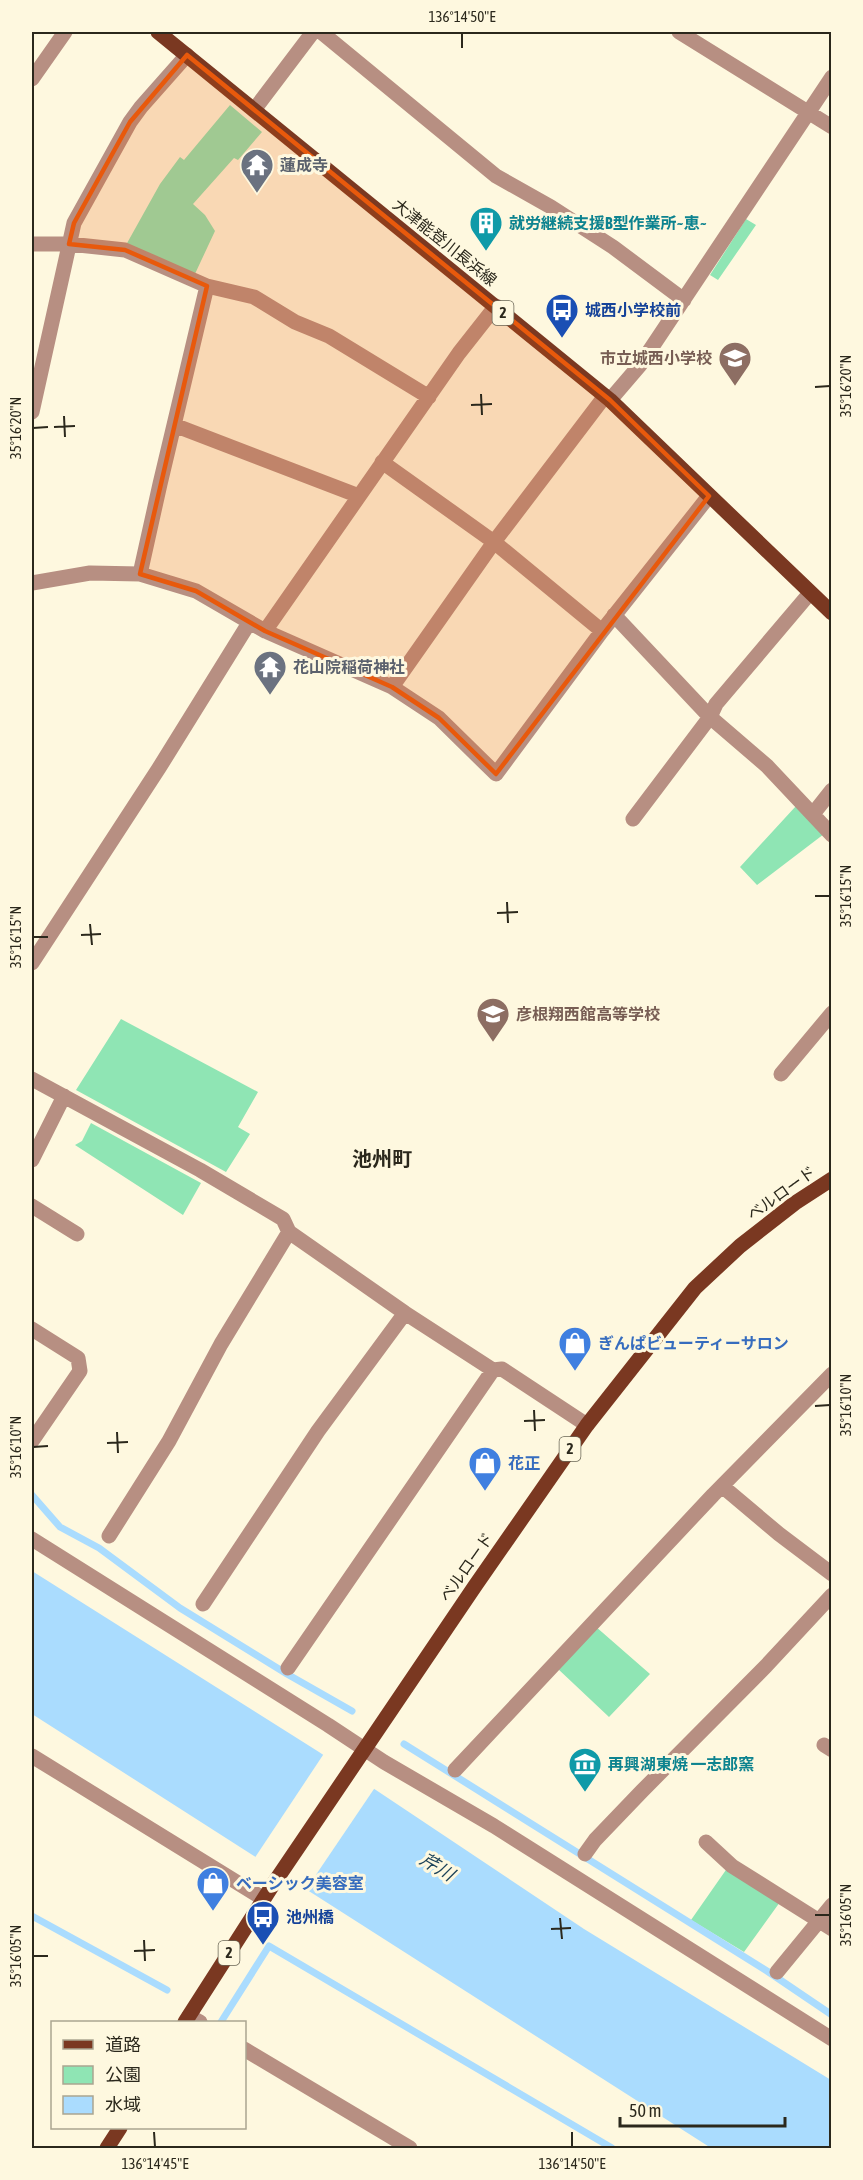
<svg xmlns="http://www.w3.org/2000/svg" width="863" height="2180" viewBox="0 0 863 2180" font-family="'Asap Condensed','Noto Sans JP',sans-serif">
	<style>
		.green { fill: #8fe5b4 }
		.water { fill: #aadcfe }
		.pier { fill: #fef8df }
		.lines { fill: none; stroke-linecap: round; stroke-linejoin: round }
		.stream { stroke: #aadcfe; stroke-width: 7 }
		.minor { stroke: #b78f82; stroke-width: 15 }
		.primary { stroke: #7a3821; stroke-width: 15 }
		.marked { fill: #e8590c; fill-opacity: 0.2; stroke: #e8590c; stroke-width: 4.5; stroke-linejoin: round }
		.ticks { fill: none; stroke: #2b281c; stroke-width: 2 }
		.labels { text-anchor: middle; stroke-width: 6; stroke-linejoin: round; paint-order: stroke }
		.shield { fill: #fef8df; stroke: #6a6656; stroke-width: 1.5 }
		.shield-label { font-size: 15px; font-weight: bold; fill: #2b281c }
		.worship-label { font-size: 16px; font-weight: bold; fill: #5b616d; stroke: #fef8df; text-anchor: start }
		.culture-label { font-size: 16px; font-weight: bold; fill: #0d838f; stroke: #fef8df; text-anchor: start }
		.street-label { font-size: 16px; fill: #2b281c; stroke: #fef8df }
		.transit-label { font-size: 16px; font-weight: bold; fill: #164399; stroke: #fef8df; text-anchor: start }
		.education-label { font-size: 16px; font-weight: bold; fill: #785e54; stroke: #fef8df; text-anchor: end }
		.shop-label { font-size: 16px; font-weight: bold; fill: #366cbe; stroke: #fef8df; text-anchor: start }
		.water-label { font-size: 18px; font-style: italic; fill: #1d435a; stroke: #fef8df }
		.quarter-label { font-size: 20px; font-weight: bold; fill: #2b281c; stroke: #fef8df }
		.neatline { fill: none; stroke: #2b281c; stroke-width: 2 }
		.ticks-label { font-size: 15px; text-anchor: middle; fill: #2b281c }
	</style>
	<rect width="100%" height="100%" fill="#fef8df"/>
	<path class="green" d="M 230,105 L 262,132 L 238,160 L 234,158 L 193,204 L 205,215 L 215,231 L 194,276 L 126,245 L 160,184 L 180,157 L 184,160 Z
		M 746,219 L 756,225 L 718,280 L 710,275 Z
		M 796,806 L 824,834 L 757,885 L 740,867 Z
		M 121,1019 L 258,1092 L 238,1127 L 250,1134 L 226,1172 L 76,1090 Z
		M 91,1123 L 201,1183 L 183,1215 L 75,1145 L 82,1141 Z
		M 595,1626 L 650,1674 L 609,1717 L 557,1668 Z
		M 728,1867 L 780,1902 L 744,1952 L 691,1920 Z"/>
	<path class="water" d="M 32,1571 L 319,1752 L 584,1929 L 831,2080 L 831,2148 L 711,2148 L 32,1714 Z"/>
	<path class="pier" d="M 325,1752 L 376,1786 L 305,1891 L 254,1859 Z"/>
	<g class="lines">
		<path class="stream" d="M 32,1495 L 60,1527 L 99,1548 L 180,1608 L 287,1674 L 352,1711
			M 404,1744 L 767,1971 L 832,2015
			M 32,1916 L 167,1990
			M 221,2022 L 269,1946 L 612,2148"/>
		<path class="minor" d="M 321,32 L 496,176 L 551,207 L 613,247 L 684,300
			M 679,32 L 832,127
			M 32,79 L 65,32
			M 254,110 L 313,32
			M 32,244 L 69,244 L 125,250 L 207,286 L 254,297 L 295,322 L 329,336 L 429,397
			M 610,400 L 640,365 L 832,77
			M 32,412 L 74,223 L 130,122 L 141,107 L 187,55
			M 174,425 L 359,496
			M 382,462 L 494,542 L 602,631
			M 140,574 L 160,484 L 207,286
			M 32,583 L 90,573 L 140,574 L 196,591 L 265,631 L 392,687 L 439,718 L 496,774 L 602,631 L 709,496
			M 614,615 L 710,717 L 767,766 L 832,835
			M 265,631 L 459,353 L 496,306
			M 392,687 L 494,542 L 605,396
			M 813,814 L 832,790
			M 633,819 L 710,717 L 716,704 L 810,593
			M 32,963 L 159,768 L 249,623
			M 781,1074 L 832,1013
			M 32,1079 L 200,1170 L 283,1219 L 289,1232 L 405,1313 L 493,1370 L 502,1369 L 587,1425
			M 32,1160 L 64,1096
			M 32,1206 L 77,1234
			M 32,1329 L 78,1358 L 80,1371 L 32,1441
			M 722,1486 L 779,1534 L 832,1574
			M 109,1536 L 169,1441 L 221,1344 L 289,1232
			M 32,1539 L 328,1725 L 384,1762 L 494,1826 L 832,2039
			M 203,1604 L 318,1431 L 405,1313
			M 288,1668 L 493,1370
			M 824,1745 L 832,1750
			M 32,1756 L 264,1899
			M 455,1770 L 713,1495 L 832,1374
			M 706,1842 L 732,1866 L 832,1929
			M 585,1854 L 595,1840 L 642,1791 L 766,1666 L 832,1595
			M 777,1972 L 832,1905
			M 189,2016 L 200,2022
			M 244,2049 L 410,2148"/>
		<path class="primary" d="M 158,32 L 610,400 L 832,613
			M 185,2022 L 274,1883 L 475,1586 L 587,1425 L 695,1288 L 740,1246 L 795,1203 L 832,1179
			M 107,2148 L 120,2128"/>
	</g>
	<path class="marked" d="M 187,55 L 610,400 L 709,496 L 496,774 L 439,718 L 392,687 L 265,631 L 196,591 L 140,574 L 207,286 L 125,250 L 69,244 L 74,223 L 130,122 Z"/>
	<path class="ticks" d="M 462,33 L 462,48M 815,387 L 830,386M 481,394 L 482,415M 471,405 L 492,404M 64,416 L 65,437M 54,427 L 75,426M 33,428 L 48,427M 815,896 L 830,896M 507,902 L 508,923M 497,913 L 518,912M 90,924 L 92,945M 81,935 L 101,934M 33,937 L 48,937M 815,1406 L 830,1405M 534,1410 L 535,1431M 524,1421 L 545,1420M 117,1432 L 118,1453M 107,1443 L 128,1442M 33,1447 L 48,1446M 815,1915 L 830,1915M 560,1918 L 562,1939M 551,1929 L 571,1928M 144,1940 L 145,1961M 134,1951 L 155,1950M 33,1956 L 48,1956M 154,2132 L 155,2147M 572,2132 L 572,2147"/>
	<defs>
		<g id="temple-pin" transform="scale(1.725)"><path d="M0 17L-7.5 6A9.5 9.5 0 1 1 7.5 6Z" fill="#6b7280" stroke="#fef8df"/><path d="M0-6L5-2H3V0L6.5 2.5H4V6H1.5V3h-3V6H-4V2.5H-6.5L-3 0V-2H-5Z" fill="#fff"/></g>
		<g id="building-pin" transform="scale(1.725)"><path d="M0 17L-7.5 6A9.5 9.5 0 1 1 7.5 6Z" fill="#0f9aa8" stroke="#fef8df"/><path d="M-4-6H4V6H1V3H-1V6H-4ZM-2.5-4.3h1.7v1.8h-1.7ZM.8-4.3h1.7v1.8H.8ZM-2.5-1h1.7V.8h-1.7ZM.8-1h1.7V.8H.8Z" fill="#fff"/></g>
		<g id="bus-pin" transform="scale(1.725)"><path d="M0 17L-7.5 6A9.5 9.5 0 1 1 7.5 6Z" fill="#1a4fb4" stroke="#fef8df"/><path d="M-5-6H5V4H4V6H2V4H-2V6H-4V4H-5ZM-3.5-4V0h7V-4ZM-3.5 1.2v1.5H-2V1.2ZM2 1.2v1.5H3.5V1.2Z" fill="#fff"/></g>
		<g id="school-pin" transform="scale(1.725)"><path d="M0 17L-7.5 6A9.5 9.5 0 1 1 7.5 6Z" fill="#8d6e63" stroke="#fef8df"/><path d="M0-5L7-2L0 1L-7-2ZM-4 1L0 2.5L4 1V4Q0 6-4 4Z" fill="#fff"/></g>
		<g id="shop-pin" transform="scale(1.725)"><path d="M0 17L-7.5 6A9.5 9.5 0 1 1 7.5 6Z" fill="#3f7fe0" stroke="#fef8df"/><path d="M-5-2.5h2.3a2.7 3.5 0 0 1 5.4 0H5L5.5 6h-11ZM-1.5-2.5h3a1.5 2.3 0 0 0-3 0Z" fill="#fff"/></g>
		<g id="museum-pin" transform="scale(1.725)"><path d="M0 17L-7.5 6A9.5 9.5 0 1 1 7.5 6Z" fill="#0f9aa8" stroke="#fef8df"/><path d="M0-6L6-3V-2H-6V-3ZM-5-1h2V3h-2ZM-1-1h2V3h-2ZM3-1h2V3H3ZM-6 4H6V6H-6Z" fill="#fff"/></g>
	</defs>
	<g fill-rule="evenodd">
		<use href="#temple-pin" x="257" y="165"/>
		<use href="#building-pin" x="486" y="223"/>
		<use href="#bus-pin" x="562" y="310"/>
		<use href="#school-pin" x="735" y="358"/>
		<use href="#temple-pin" x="270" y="667"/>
		<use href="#school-pin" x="493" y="1014"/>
		<use href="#shop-pin" x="575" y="1343"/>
		<use href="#shop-pin" x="485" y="1463"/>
		<use href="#museum-pin" x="585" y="1764"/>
		<use href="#shop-pin" x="213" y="1883"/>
		<use href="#bus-pin" x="263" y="1917"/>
	</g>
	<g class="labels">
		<g class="shield">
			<rect x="492.5" y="301" width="21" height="24" rx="4.5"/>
			<rect x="559.5" y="1437" width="21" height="24" rx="4.5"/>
			<rect x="218.5" y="1941" width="21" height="24" rx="4.5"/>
		</g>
		<g class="shield-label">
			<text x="503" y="318">2</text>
			<text x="570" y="1454">2</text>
			<text x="229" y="1958">2</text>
		</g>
		<g class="worship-label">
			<text x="280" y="171">蓮成寺</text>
			<text x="293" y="673">花山院稲荷神社</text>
		</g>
		<g class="culture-label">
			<text x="509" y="229">就労継続支援B型作業所~恵~</text>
			<text x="608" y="1770">再興湖東焼 一志郎窯</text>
		</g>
		<g class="street-label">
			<text transform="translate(445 242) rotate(39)" y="6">大津能登川長浜線</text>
			<text transform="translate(781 1193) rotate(-36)" y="6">ベルロード</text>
			<text transform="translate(466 1567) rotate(-55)" y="6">ベルロード</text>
		</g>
		<g class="transit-label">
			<text x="585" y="316">城西小学校前</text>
			<text x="286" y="1923">池州橋</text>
		</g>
		<g class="education-label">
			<text x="712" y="364">市立城西小学校</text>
			<text x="516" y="1020" text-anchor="start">彦根翔西館高等学校</text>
		</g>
		<g class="shop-label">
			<text x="598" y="1349">ぎんぱビューティーサロン</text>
			<text x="508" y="1469">花正</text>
			<text x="236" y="1889">ベーシック美容室</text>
		</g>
		<g class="water-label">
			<text transform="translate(437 1867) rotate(31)" y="6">芹川</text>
		</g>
		<g class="quarter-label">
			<text x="382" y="1166">池州町</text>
		</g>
	</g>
	<rect width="863" height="2180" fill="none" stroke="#fef8df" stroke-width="66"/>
	<rect x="51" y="2021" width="195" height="108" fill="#fef8df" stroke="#aaa591" stroke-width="1.5"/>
	<rect x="63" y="2040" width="30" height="9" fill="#7a3821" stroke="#aaa591" stroke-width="1.5"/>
	<text x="105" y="2051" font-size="18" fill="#2b281c">道路</text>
	<rect x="63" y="2066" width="30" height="18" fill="#8fe5b4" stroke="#aaa591" stroke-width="1.5"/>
	<text x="105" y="2081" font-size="18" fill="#2b281c">公園</text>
	<rect x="63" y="2096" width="30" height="18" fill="#aadcfe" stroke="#aaa591" stroke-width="1.5"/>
	<text x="105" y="2111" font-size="18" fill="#2b281c">水域</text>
	<path d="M620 2117v9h165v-9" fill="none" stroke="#2b281c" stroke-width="3"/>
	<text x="629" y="2117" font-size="18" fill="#2b281c" stroke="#fef8df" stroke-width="4.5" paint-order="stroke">50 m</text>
	<rect x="33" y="33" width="797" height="2114" class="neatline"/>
	<g class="ticks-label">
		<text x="462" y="22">136°14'50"E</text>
		<text transform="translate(846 386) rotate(-90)" y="5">35°16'20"N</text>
		<text transform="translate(16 428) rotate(-90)" y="5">35°16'20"N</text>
		<text transform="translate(846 896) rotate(-90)" y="5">35°16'15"N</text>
		<text transform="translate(16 937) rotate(-90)" y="5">35°16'15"N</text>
		<text transform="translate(846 1405) rotate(-90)" y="5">35°16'10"N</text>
		<text transform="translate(16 1447) rotate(-90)" y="5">35°16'10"N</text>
		<text transform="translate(846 1915) rotate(-90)" y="5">35°16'05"N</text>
		<text transform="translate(16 1956) rotate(-90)" y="5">35°16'05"N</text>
		<text x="155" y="2169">136°14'45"E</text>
		<text x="572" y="2169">136°14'50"E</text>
	</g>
</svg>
